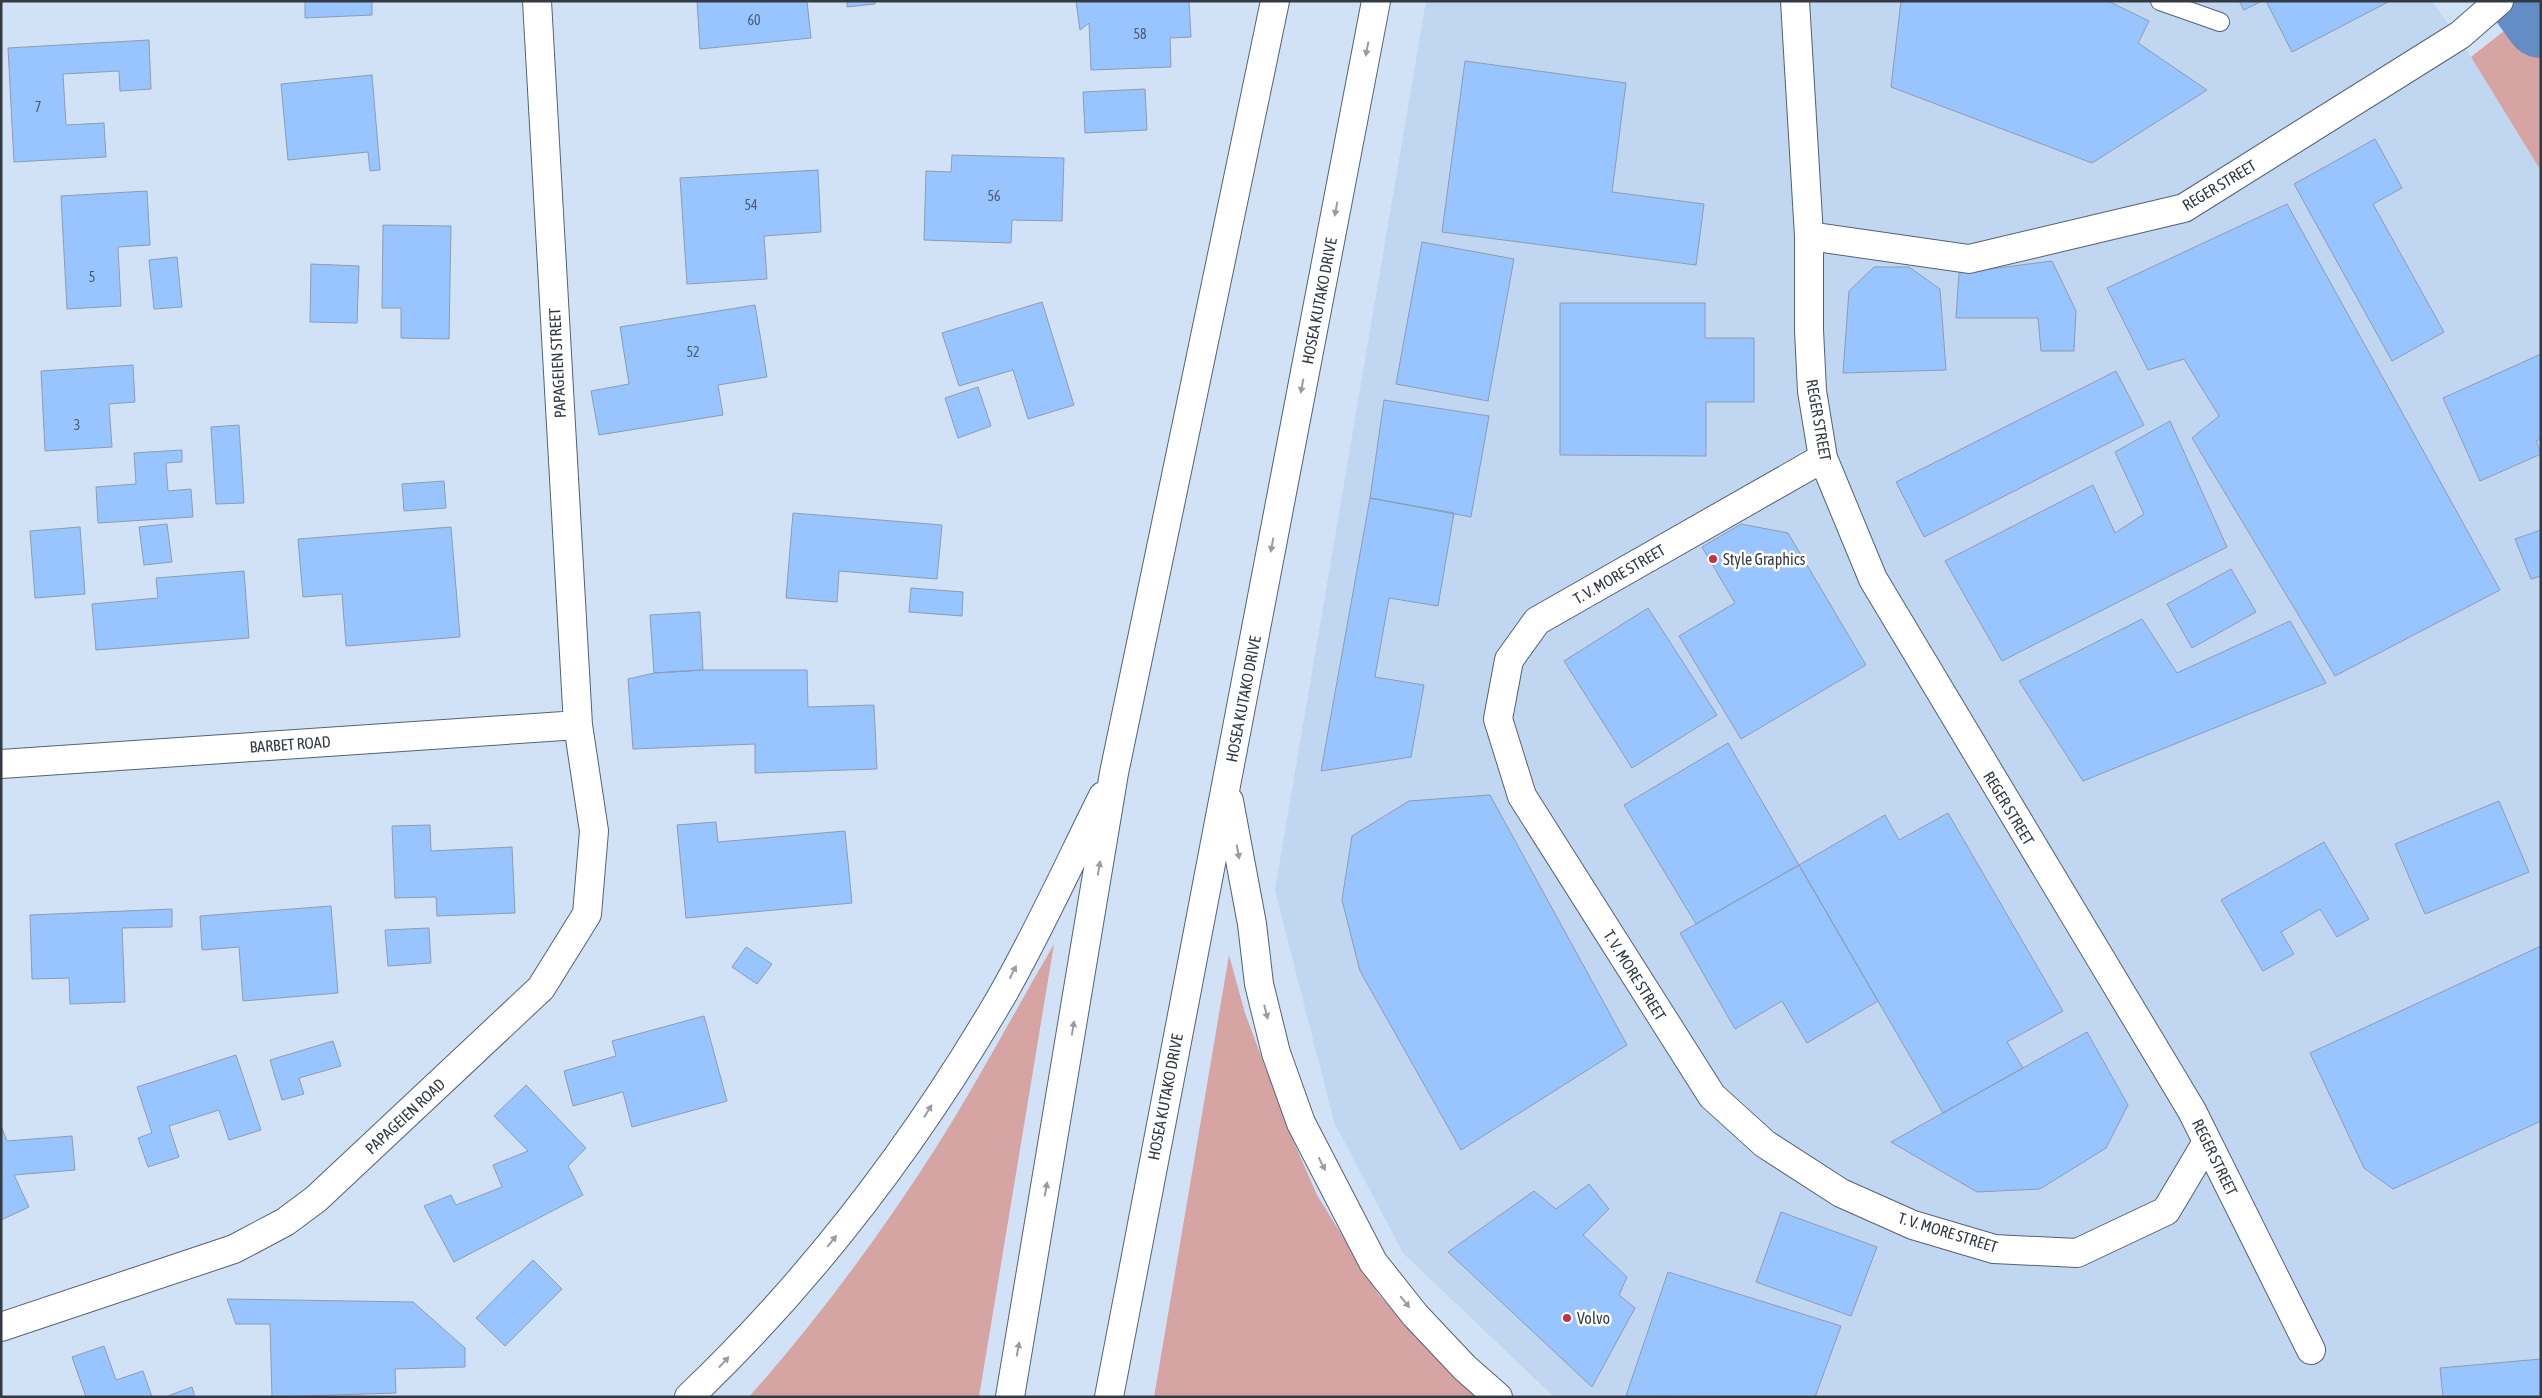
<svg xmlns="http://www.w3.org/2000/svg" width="2542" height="1398" viewBox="0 0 2542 1398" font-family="'Asap Condensed',sans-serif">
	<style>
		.built { fill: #c1d6f1 }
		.green { fill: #d6a4a2 }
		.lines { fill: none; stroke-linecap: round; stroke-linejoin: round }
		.river { stroke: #638ec5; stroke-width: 72 }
		.building { fill: #98c5ff; stroke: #8d9cb0 }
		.lane-casing { stroke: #546275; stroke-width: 20 }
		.street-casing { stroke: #546275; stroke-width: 30 }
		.primary-casing { stroke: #546275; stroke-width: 30 }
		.lane { stroke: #fff; stroke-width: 18 }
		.street { stroke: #fff; stroke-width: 28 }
		.primary { stroke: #fff; stroke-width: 28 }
		.oneway { fill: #999ca0 }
		.poi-dot { fill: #c23240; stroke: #fff; stroke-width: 2 }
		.labels { text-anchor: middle; stroke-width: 5; stroke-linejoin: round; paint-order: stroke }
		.number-label { font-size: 14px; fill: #4c5d71 }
		.street-label { font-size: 16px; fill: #333a42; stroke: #fff }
		.poi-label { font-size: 16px; fill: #333a42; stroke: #fff; text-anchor: start }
	</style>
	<rect width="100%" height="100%" fill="#d1e2f7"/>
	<path class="built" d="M 1426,1 L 2432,1 L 2471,57 L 2541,171 L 2541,1397 L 1554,1397 L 1403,1253 L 1334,1122 L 1275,890 Z"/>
	<path class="green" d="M 2537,1 L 2541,1 L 2541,171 L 2471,57 L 2528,12 Z
		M 1054,944 L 979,1397 L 749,1397 C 818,1319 881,1234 937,1146 C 978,1081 1015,1011 1054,944 Z
		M 1229,955 L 1245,1013 L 1289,1131 L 1317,1195 L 1379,1295 L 1466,1384 L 1481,1397 L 1154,1397 Z"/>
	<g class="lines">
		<path class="river" d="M 2526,1 L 2541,22"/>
	</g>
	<path class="building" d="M 305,1 L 372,1 L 372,15 L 305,18 Z
		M 697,1 L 807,1 L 811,38 L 700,49 Z
		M 847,1 L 875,1 L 875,4 L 847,7 Z
		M 1076,1 L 1189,1 L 1191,37 L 1170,38 L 1171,67 L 1091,70 L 1089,23 L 1080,30 Z
		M 1901,1 L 2108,1 L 2149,21 L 2138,43 L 2207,90 L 2092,163 L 1891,87 Z
		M 2239,1 L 2262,1 L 2244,10 Z
		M 2266,1 L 2390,1 L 2292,52 Z
		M 149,40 L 151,89 L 120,91 L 119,71 L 63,74 L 66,125 L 104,123 L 106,157 L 14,162 L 8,48 Z
		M 1465,61 L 1626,83 L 1612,192 L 1704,204 L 1696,265 L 1442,232 Z
		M 372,75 L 380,170 L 370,171 L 368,152 L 288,160 L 281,84 Z
		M 1145,89 L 1147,130 L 1085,133 L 1083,92 Z
		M 2375,139 L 2402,188 L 2373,204 L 2444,332 L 2392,361 L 2294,184 Z
		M 952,155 L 1064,158 L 1062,221 L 1012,220 L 1011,243 L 924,240 L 926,171 L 951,172 Z
		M 818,170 L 821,232 L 764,236 L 767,279 L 687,284 L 680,178 Z
		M 147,191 L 150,245 L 118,247 L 121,306 L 67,309 L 61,196 Z
		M 2287,204 L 2500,590 L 2335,676 L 2192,438 L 2219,416 L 2184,359 L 2148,370 L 2107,288 Z
		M 383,225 L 451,226 L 449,339 L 401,338 L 401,308 L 382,308 Z
		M 1422,242 L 1514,259 L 1488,401 L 1396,384 Z
		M 177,257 L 182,307 L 154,309 L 149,260 Z
		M 2052,261 L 2076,311 L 2074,351 L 2041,351 L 2038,318 L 1956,318 L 1959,273 Z
		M 311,264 L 359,266 L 357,323 L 310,322 Z
		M 1874,267 L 1909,267 L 1940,289 L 1946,370 L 1843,373 L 1849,291 Z
		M 1042,302 L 1074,405 L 1028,419 L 1013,370 L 959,386 L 942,333 Z
		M 1560,303 L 1705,303 L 1705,338 L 1754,338 L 1754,402 L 1706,402 L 1706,456 L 1560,455 Z
		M 755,305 L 767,377 L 718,385 L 723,415 L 599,435 L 591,391 L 629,384 L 620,327 Z
		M 2541,354 L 2541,439 L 2536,441 L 2541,454 L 2480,481 L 2443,398 Z
		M 133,365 L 135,402 L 109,404 L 112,447 L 45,451 L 41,371 Z
		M 2116,371 L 2144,425 L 1924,537 L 1896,482 Z
		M 978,387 L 991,426 L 958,438 L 945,398 Z
		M 1384,400 L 1489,416 L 1471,517 L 1370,498 Z
		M 2170,421 L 2227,547 L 2002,661 L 1945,561 L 2093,485 L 2115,533 L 2144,514 L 2115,452 Z
		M 239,425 L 244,503 L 216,504 L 211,427 Z
		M 182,450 L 182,462 L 166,463 L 168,491 L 191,489 L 193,517 L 98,523 L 96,487 L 136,484 L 134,453 Z
		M 444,481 L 446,508 L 404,511 L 402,484 Z
		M 1370,498 L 1454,513 L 1438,606 L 1389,598 L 1375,677 L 1424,685 L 1411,757 L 1321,771 Z
		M 793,513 L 942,525 L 937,579 L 839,571 L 837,602 L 786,598 Z
		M 167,524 L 172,562 L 144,565 L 139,527 Z
		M 1741,524 L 1788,533 L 1866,665 L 1741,739 L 1679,636 L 1735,603 L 1702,547 Z
		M 80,527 L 85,594 L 35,598 L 30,531 Z
		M 451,527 L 460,637 L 346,646 L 342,594 L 303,597 L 298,539 Z
		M 2541,530 L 2541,576 L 2531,579 L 2515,539 Z
		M 2231,569 L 2256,612 L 2192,648 L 2167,604 Z
		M 244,571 L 249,638 L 96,650 L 92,604 L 158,598 L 156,578 Z
		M 911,588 L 963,592 L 962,616 L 909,612 Z
		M 1648,608 L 1717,715 L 1632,768 L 1564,661 Z
		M 700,612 L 703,670 L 654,673 L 650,615 Z
		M 2142,619 L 2177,673 L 2290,621 L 2326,683 L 2083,781 L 2019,681 Z
		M 703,670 L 807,670 L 808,707 L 874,705 L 877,769 L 755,773 L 755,744 L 633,749 L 628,679 L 654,673 Z
		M 1728,743 L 1799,865 L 1696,924 L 1624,805 Z
		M 1490,795 L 1627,1045 L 1461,1150 L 1360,971 L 1342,900 L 1352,836 L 1409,801 Z
		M 2499,801 L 2529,872 L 2425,914 L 2395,844 Z
		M 1948,813 L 2063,1011 L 2007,1042 L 2023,1068 L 1943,1113 L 1799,865 L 1885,815 L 1899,840 Z
		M 716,822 L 718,842 L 845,831 L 852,903 L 686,918 L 677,825 Z
		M 430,825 L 431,851 L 512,847 L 515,913 L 437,916 L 436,897 L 395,898 L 392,826 Z
		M 2324,842 L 2369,919 L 2337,937 L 2320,909 L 2281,932 L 2294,954 L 2263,971 L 2221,900 Z
		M 1799,865 L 1878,1001 L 1807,1043 L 1782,1001 L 1735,1029 L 1680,933 Z
		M 331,906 L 338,993 L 243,1001 L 239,947 L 202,950 L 200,916 Z
		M 172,909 L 172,927 L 122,928 L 125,1002 L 70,1004 L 69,978 L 32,979 L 30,915 Z
		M 429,928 L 431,963 L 388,966 L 385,930 Z
		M 2541,946 L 2541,1121 L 2393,1189 L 2364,1168 L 2310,1053 Z
		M 746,947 L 772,964 L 757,984 L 732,967 Z
		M 704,1016 L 727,1101 L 632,1127 L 623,1092 L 573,1106 L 564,1071 L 616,1056 L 612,1041 Z
		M 2087,1032 L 2128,1105 L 2106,1148 L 2040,1189 L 1977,1192 L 1891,1142 Z
		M 333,1041 L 341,1066 L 299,1078 L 304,1094 L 282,1100 L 270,1060 Z
		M 236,1055 L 261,1130 L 229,1140 L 219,1110 L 169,1126 L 179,1157 L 148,1167 L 138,1138 L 152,1133 L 137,1087 Z
		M 526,1085 L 586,1148 L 568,1166 L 583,1195 L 454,1262 L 424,1206 L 451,1195 L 456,1205 L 502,1187 L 493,1165 L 528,1151 L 494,1116 Z
		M 1,1126 L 7,1141 L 72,1136 L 75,1170 L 14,1175 L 29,1207 L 1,1220 Z
		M 1589,1184 L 1609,1209 L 1583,1235 L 1627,1277 L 1619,1295 L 1635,1308 L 1592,1387 L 1448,1252 L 1534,1191 L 1556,1209 Z
		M 1781,1212 L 1877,1247 L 1851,1316 L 1756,1282 Z
		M 533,1260 L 562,1289 L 505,1346 L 476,1318 Z
		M 1668,1272 L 1841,1326 L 1815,1397 L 1626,1396 Z
		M 227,1299 L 413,1302 L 465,1348 L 465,1367 L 395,1369 L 396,1393 L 272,1397 L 270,1324 L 236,1324 Z
		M 104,1346 L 116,1380 L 143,1371 L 152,1397 L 86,1397 L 72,1357 Z
		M 2541,1359 L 2541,1397 L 2443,1397 L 2440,1368 Z
		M 192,1387 L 195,1397 L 165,1397 Z"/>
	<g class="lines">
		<g class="lane-casing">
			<path id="lane" d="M 2160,1 L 2220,22"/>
		</g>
		<g class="street-casing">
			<path id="street" d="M 1795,1 L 1809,236 L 1809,330 L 1812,391 L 1823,458 L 1873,579 L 2192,1111 L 2311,1350
				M 1809,236 L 1969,259 L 2184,208 L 2460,35 L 2499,1
				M 1823,458 L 1537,621 L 1509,660 L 1498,719 L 1522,796 L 1712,1096 L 1765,1144 L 1841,1193 L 1913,1225 L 1994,1249 L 2077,1253 L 2166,1211 L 2207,1142
				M 1,764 L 578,725
				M 1,1327 L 234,1249 L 285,1222 L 316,1199 L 541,988 L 587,914 L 594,831 L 578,725 L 537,1"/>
		</g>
		<g class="primary-casing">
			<path id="primary" d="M 1229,801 L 1252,924 L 1259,984 L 1276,1053 L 1301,1123 L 1373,1262 L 1415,1315 L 1465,1368 L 1498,1397
				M 689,1397 C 811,1281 915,1144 1000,999 C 1038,933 1069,864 1103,796
				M 1010,1397 L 1114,773 L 1275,1
				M 1109,1397 C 1196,931 1287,466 1376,1"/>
		</g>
		<use href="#lane" class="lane"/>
		<use href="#street" class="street"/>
		<use href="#primary" class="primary"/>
	</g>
	<defs><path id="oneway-solid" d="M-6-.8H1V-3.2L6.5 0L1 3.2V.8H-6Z" transform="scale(1.25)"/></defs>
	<g class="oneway">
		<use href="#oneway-solid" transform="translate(1367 49) rotate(101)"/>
		<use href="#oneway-solid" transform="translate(1336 209) rotate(101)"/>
		<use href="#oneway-solid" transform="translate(1302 386) rotate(101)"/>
		<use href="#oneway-solid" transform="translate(1272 545) rotate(101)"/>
		<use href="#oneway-solid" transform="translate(1238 852) rotate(80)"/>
		<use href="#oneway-solid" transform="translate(1099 868) rotate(-81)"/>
		<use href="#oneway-solid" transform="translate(1013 972) rotate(-63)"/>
		<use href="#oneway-solid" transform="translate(1266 1012) rotate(76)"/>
		<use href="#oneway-solid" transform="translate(1073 1028) rotate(-81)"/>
		<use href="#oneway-solid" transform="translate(928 1111) rotate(-58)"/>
		<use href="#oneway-solid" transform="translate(1322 1164) rotate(63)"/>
		<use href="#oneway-solid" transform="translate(1046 1189) rotate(-80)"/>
		<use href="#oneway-solid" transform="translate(832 1241) rotate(-51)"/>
		<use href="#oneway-solid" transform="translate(1405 1302) rotate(51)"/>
		<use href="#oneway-solid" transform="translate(1018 1349) rotate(-80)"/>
		<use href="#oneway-solid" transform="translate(724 1362) rotate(-47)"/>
	</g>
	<g class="poi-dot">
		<circle cx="1713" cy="559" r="5"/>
		<circle cx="1567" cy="1318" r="5"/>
	</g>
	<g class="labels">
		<g class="number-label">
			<text x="754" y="25">60</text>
			<text x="1140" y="39">58</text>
			<text x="38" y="112">7</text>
			<text x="994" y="201">56</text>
			<text x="751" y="210">54</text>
			<text x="92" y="282">5</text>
			<text x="693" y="357">52</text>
			<text x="77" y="430">3</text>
		</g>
		<g class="street-label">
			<text transform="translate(2219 185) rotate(-31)" y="6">REGER STREET</text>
			<text transform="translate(1319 301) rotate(-79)" y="6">HOSEA KUTAKO DRIVE</text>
			<text transform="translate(557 363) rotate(-93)" y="6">PAPAGEIEN STREET</text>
			<text transform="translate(1819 420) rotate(80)" y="6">REGER STREET</text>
			<text transform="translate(1619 574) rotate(-30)" y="6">T. V. MORE STREET</text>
			<text transform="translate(1243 699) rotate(-79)" y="6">HOSEA KUTAKO DRIVE</text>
			<text transform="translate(290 744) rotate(-4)" y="6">BARBET ROAD</text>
			<text transform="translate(2009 808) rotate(59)" y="6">REGER STREET</text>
			<text transform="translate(1635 975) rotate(58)" y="6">T. V. MORE STREET</text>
			<text transform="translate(1165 1097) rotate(-79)" y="6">HOSEA KUTAKO DRIVE</text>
			<text transform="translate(405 1116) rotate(-43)" y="6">PAPAGEIEN ROAD</text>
			<text transform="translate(2215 1157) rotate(64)" y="6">REGER STREET</text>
			<text transform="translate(1948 1232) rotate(17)" y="6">T. V. MORE STREET</text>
		</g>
		<g class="poi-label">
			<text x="1723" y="565">Style Graphics</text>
			<text x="1577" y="1324">Volvo</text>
		</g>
	</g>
	<rect width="2542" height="1398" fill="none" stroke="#333a42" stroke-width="5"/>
</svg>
